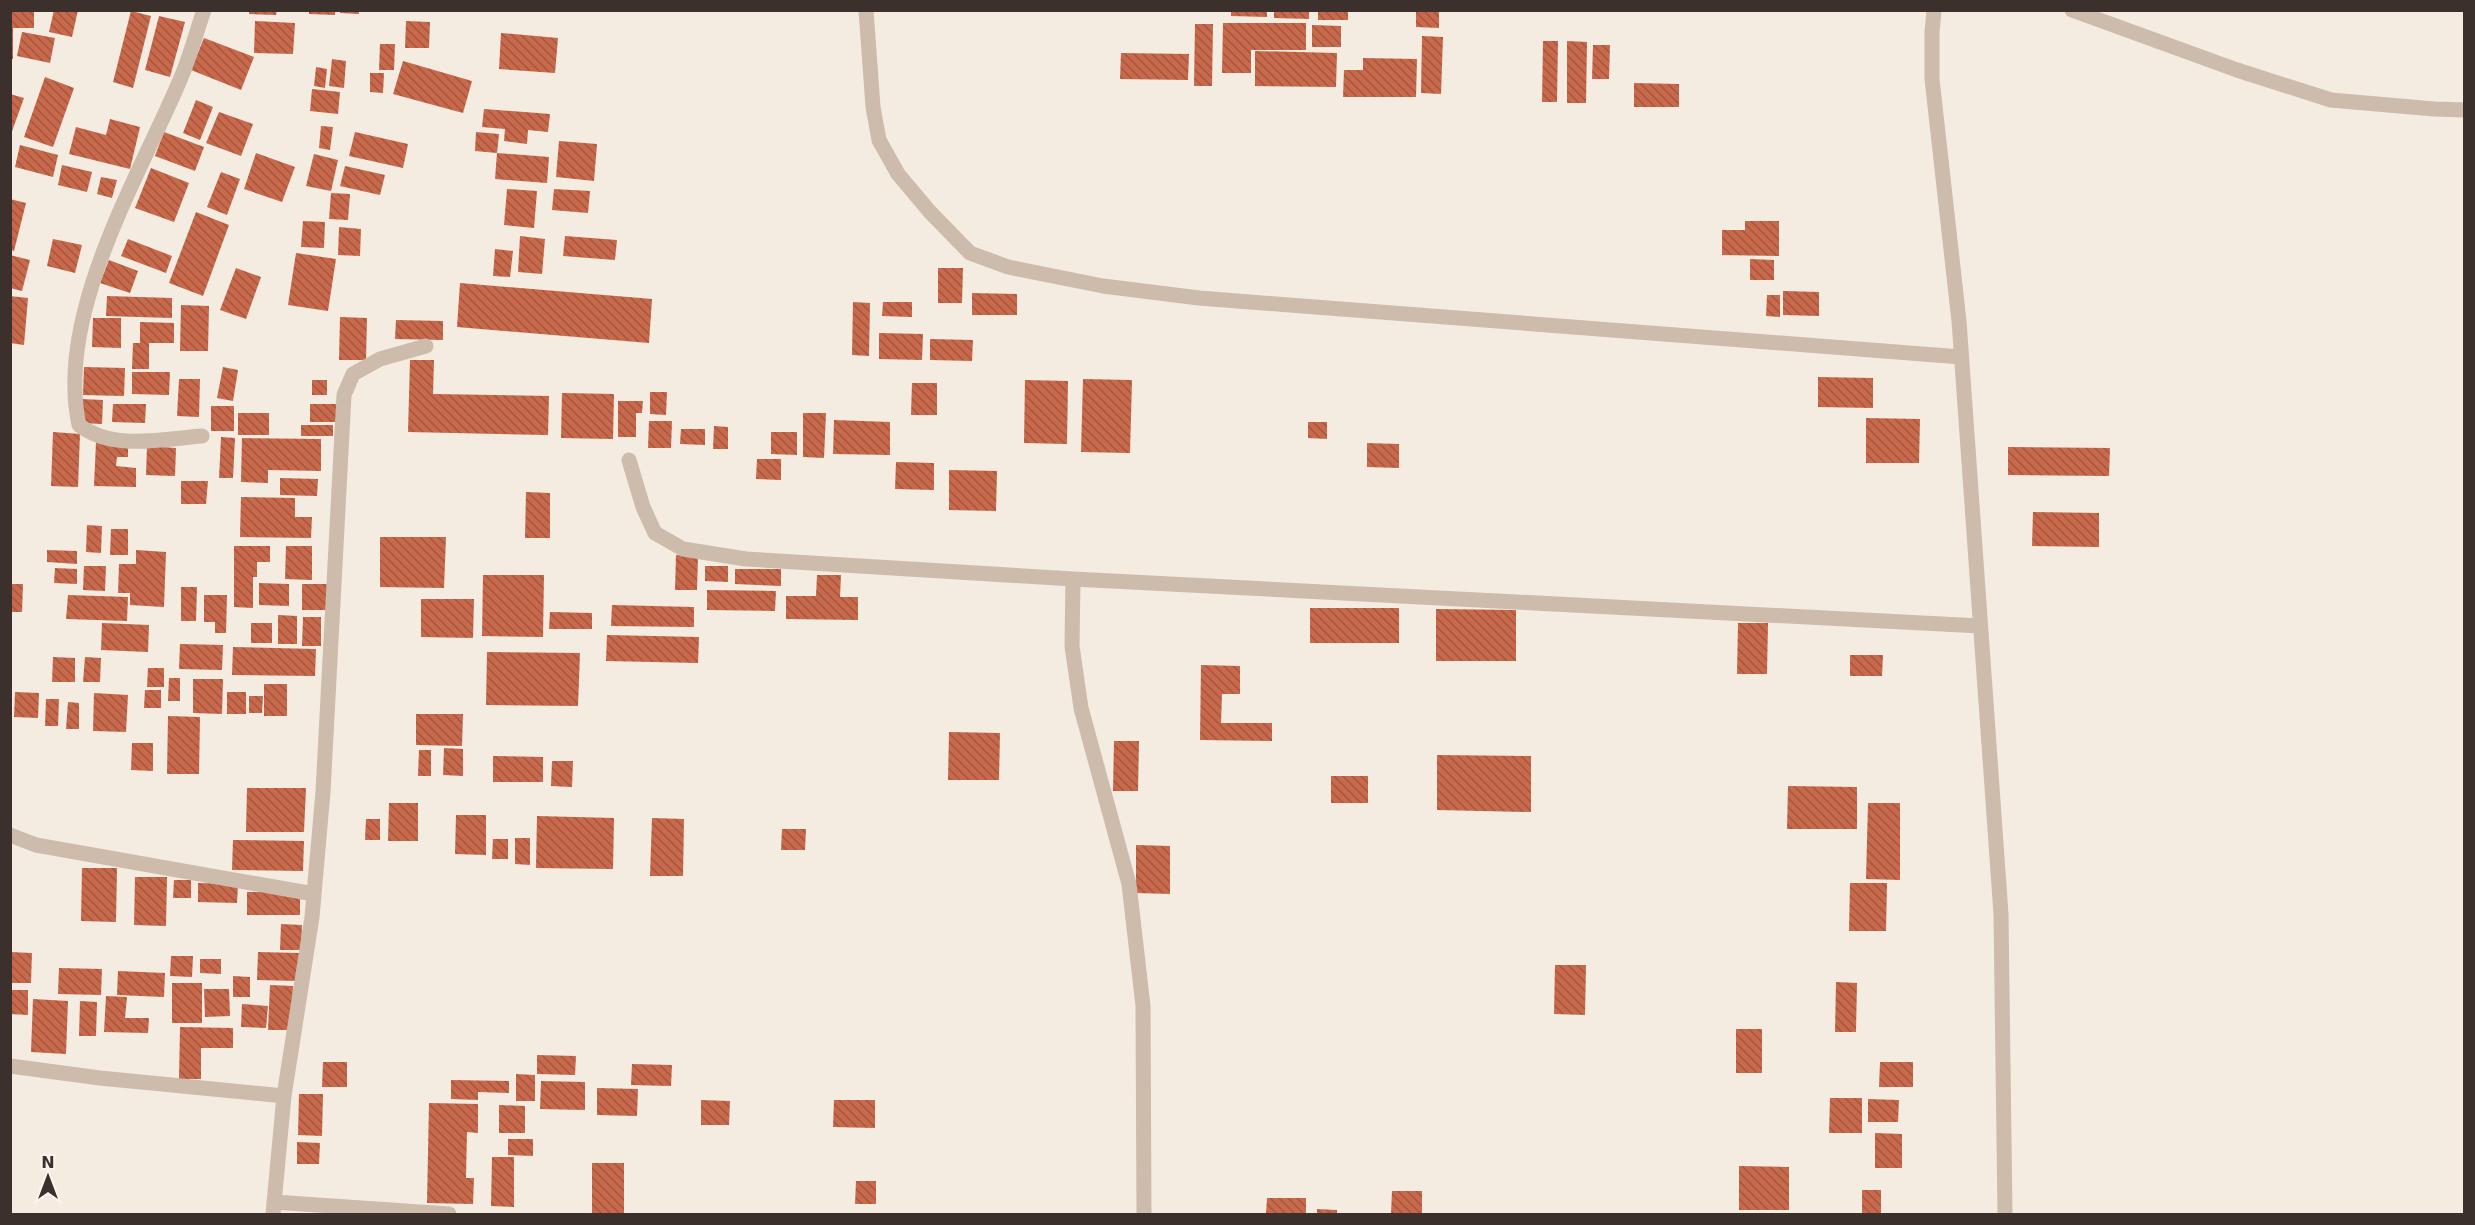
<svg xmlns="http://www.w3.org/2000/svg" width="2475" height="1225" viewBox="0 0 2475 1225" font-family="'DejaVu Sans',sans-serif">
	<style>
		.building { fill: url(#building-back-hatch) }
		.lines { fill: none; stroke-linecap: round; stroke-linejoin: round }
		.minor { stroke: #cdbbac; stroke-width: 15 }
	</style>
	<defs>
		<pattern id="building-back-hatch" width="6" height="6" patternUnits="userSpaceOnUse" patternTransform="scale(1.5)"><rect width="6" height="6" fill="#c8694b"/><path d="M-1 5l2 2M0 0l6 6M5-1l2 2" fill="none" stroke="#a4573f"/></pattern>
	</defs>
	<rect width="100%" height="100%" fill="#f4ebe1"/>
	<path class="building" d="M 10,10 L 34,10 L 34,28 L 13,28 L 13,59 L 10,59 Z
		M 54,10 L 78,10 L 72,37 L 49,32 Z
		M 249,10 L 277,10 L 276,15 L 249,14 Z
		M 309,10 L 335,10 L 335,15 L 309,14 Z
		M 340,10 L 359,10 L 359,14 L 340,13 Z
		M 1231,10 L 1267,10 L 1267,17 L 1231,16 Z
		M 1274,10 L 1309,10 L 1309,19 L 1274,18 Z
		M 1318,10 L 1348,10 L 1348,20 L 1318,20 Z
		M 1416,10 L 1439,10 L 1439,28 L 1416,27 Z
		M 131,11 L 151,16 L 133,88 L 113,82 Z
		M 159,16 L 185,22 L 170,77 L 145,70 Z
		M 255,21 L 295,23 L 293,54 L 254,53 Z
		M 406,21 L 430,22 L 429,48 L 405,48 Z
		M 1223,23 L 1306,23 L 1306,50 L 1251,50 L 1251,73 L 1222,73 Z
		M 1195,24 L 1213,24 L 1212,86 L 1194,86 Z
		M 1312,25 L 1341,26 L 1341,47 L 1312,47 Z
		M 22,32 L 55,38 L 50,63 L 17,56 Z
		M 501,33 L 558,38 L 555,73 L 499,69 Z
		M 1422,36 L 1443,37 L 1441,94 L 1421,93 Z
		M 204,38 L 254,57 L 241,90 L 191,70 Z
		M 1543,41 L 1558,41 L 1557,102 L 1542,102 Z
		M 1567,41 L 1587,42 L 1586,103 L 1567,103 Z
		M 380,44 L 395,44 L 394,70 L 379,70 Z
		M 1593,45 L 1610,45 L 1609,79 L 1592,79 Z
		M 1255,51 L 1337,53 L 1336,87 L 1255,86 Z
		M 1121,53 L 1189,54 L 1188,80 L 1120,79 Z
		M 1363,58 L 1417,59 L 1416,97 L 1343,97 L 1344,70 L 1363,70 Z
		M 332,59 L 346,61 L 344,88 L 329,86 Z
		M 403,61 L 472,81 L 463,113 L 393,94 Z
		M 316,67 L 327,69 L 325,88 L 314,86 Z
		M 370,73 L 384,73 L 383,93 L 370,92 Z
		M 45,77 L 74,88 L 53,147 L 24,137 Z
		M 1634,83 L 1679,84 L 1679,107 L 1634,107 Z
		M 312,89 L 340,92 L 338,114 L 310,111 Z
		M 10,94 L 24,98 L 11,134 L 10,134 Z
		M 196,100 L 213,107 L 200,140 L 183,133 Z
		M 484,109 L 550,114 L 548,132 L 528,130 L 527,144 L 504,141 L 505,129 L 482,127 Z
		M 219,112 L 253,124 L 241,156 L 206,143 Z
		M 110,119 L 140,127 L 130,169 L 69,154 L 76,127 L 106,135 Z
		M 321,126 L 333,127 L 330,150 L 319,148 Z
		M 164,132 L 204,147 L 195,171 L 155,156 Z
		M 355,132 L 408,144 L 403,168 L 349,156 Z
		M 476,132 L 499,134 L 497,153 L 475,151 Z
		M 559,141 L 597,144 L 594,181 L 556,177 Z
		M 20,145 L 58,155 L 53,177 L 15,167 Z
		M 256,153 L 295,167 L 282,202 L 244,189 Z
		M 497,153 L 549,157 L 547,183 L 495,179 Z
		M 314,154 L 338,160 L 331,191 L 306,186 Z
		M 62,165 L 92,172 L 87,192 L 58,185 Z
		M 345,166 L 385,175 L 380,195 L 340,186 Z
		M 151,168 L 189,183 L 174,222 L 135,208 Z
		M 221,172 L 240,179 L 227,215 L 207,207 Z
		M 101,177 L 117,180 L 112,198 L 97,194 Z
		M 507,189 L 537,191 L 534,228 L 504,225 Z
		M 554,189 L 590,191 L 588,213 L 552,210 Z
		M 331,193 L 350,194 L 348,220 L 329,219 Z
		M 10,199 L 26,203 L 14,251 L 10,250 Z
		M 196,212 L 229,225 L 203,296 L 169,283 Z
		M 303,221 L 325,222 L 324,248 L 301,247 Z
		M 1745,221 L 1779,221 L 1779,256 L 1722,255 L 1722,230 L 1745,230 Z
		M 339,227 L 361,229 L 360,256 L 338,255 Z
		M 520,236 L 545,239 L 542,274 L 518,272 Z
		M 565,236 L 617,240 L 615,260 L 563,256 Z
		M 53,239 L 82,245 L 75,273 L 47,266 Z
		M 128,239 L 172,256 L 166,273 L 121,256 Z
		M 495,249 L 513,251 L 510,277 L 493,276 Z
		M 296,253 L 336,259 L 328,311 L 288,305 Z
		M 10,255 L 30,260 L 22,291 L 10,288 Z
		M 1750,259 L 1774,260 L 1774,280 L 1750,280 Z
		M 109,260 L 138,271 L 130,293 L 100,283 Z
		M 236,268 L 261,277 L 246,319 L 220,310 Z
		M 938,268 L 963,268 L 962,303 L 938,303 Z
		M 460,283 L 652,299 L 649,343 L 457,327 Z
		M 1783,291 L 1819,292 L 1819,316 L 1783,315 Z
		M 972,293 L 1017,294 L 1017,315 L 972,315 Z
		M 1767,295 L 1780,295 L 1780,317 L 1766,316 Z
		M 10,296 L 28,298 L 24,345 L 10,343 Z
		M 107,296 L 172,298 L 172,318 L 106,316 Z
		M 853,302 L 870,303 L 869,356 L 852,355 Z
		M 883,302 L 912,302 L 912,317 L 882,316 Z
		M 181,305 L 209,306 L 208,351 L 180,351 Z
		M 340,317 L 367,318 L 366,360 L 339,360 Z
		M 93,318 L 121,318 L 121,348 L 92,347 Z
		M 396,320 L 443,321 L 443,340 L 395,339 Z
		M 140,322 L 174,323 L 174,343 L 149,343 L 149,369 L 132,369 L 133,343 L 140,343 Z
		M 879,333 L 923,334 L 922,360 L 879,359 Z
		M 930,339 L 973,340 L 972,361 L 930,360 Z
		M 410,360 L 434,360 L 433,394 L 549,396 L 548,435 L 408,432 Z
		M 84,367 L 125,368 L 124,396 L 83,395 Z
		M 223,367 L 238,370 L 233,401 L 217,398 Z
		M 132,372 L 170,372 L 169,395 L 132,394 Z
		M 1818,377 L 1873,378 L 1873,408 L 1818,407 Z
		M 179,379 L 200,379 L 199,417 L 177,416 Z
		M 1083,379 L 1132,380 L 1130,453 L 1081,452 Z
		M 312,380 L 327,380 L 327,395 L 312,395 Z
		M 1025,380 L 1068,381 L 1067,444 L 1024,443 Z
		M 912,383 L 937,383 L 937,415 L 911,415 Z
		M 650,392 L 667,392 L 666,415 L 650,414 Z
		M 562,393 L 614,394 L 613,439 L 561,438 Z
		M 81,399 L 103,400 L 102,424 L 80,423 Z
		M 618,401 L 643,401 L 642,413 L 636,413 L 636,437 L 618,437 Z
		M 113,404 L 146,404 L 145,423 L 112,422 Z
		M 310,404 L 338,404 L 338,422 L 310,422 Z
		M 211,406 L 234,406 L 234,431 L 211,431 Z
		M 238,413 L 269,413 L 269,435 L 238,435 Z
		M 803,413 L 826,413 L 824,458 L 803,457 Z
		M 1866,418 L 1920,419 L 1919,463 L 1866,463 Z
		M 834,420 L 890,422 L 890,455 L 833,454 Z
		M 649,421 L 672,421 L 671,448 L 648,448 Z
		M 1308,422 L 1327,422 L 1327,439 L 1308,438 Z
		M 301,425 L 333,425 L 333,436 L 301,436 Z
		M 714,426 L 728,427 L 728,449 L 713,449 Z
		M 681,429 L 705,429 L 705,445 L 680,444 Z
		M 53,432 L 80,434 L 78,487 L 51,486 Z
		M 771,432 L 797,432 L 797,455 L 771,454 Z
		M 221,437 L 235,438 L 233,478 L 219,478 Z
		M 242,438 L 321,439 L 321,471 L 268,470 L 268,483 L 241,482 Z
		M 96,442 L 128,443 L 128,457 L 117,457 L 116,466 L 136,468 L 136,487 L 94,486 Z
		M 1367,443 L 1399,444 L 1399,468 L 1367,467 Z
		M 147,446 L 176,448 L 175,476 L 146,475 Z
		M 2008,447 L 2110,448 L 2109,476 L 2008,475 Z
		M 757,459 L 781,459 L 781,480 L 756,479 Z
		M 896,462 L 934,463 L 934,490 L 895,489 Z
		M 949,470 L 997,471 L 996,511 L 949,510 Z
		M 280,478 L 318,479 L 317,496 L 280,495 Z
		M 181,481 L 208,481 L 206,504 L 181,504 Z
		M 526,492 L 550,493 L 550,538 L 525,538 Z
		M 241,497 L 295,498 L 295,517 L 312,517 L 311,538 L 240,537 Z
		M 2033,512 L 2099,513 L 2099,547 L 2032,546 Z
		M 87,525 L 102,526 L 101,553 L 86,552 Z
		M 111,529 L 128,529 L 128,555 L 110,555 Z
		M 380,537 L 446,537 L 444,588 L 380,587 Z
		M 234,546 L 270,546 L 270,562 L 257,562 L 257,577 L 253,577 L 253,608 L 234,607 Z
		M 286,546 L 312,546 L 312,580 L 285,579 Z
		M 47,550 L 77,551 L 77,564 L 47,562 Z
		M 136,550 L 166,552 L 164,607 L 130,605 L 130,593 L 118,593 L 119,564 L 136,564 Z
		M 676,555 L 698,556 L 697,590 L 675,590 Z
		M 84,566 L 106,566 L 105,591 L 83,590 Z
		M 705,566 L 728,566 L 728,582 L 705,581 Z
		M 55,568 L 77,569 L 77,584 L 54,583 Z
		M 735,569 L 781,569 L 781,586 L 735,584 Z
		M 483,575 L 544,575 L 543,637 L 482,636 Z
		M 817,575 L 841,575 L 840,597 L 858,597 L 858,620 L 786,619 L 786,596 L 816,596 Z
		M 259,583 L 289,584 L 289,606 L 259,605 Z
		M 10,584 L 23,584 L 22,612 L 10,612 Z
		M 302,584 L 327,584 L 327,610 L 302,610 Z
		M 181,587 L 197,587 L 196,621 L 181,621 Z
		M 707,590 L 776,591 L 775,611 L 707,610 Z
		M 68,595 L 128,597 L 127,621 L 66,619 Z
		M 204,595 L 227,595 L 226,633 L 215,633 L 215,622 L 204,622 Z
		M 421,599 L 474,599 L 473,638 L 421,637 Z
		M 612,605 L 694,607 L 694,627 L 611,626 Z
		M 1310,608 L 1399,608 L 1399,643 L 1310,643 Z
		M 1436,609 L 1516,610 L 1516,661 L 1436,661 Z
		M 550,612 L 592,613 L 592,629 L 549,629 Z
		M 278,615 L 297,616 L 297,644 L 278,644 Z
		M 303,617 L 321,617 L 321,646 L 302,646 Z
		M 102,623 L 149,625 L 148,652 L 101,650 Z
		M 251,623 L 272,623 L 272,643 L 251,643 Z
		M 1738,623 L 1768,623 L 1767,674 L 1737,674 Z
		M 607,635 L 699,637 L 698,663 L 606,661 Z
		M 180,644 L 223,645 L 222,670 L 179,669 Z
		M 233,647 L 316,649 L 315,676 L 232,675 Z
		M 487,652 L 580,653 L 578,706 L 486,705 Z
		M 1850,655 L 1883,655 L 1882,676 L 1850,676 Z
		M 53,657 L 75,658 L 75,682 L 52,682 Z
		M 85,657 L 101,658 L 100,682 L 83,682 Z
		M 1201,665 L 1240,666 L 1240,694 L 1222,694 L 1221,723 L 1272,723 L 1272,741 L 1200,740 Z
		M 148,668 L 164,668 L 164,687 L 147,687 Z
		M 169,678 L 180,678 L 180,701 L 168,701 Z
		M 193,679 L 223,679 L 222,714 L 193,713 Z
		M 264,684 L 287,684 L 287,716 L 264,716 Z
		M 145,690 L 161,690 L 161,708 L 144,708 Z
		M 15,692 L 39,693 L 38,718 L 14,717 Z
		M 227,692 L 246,692 L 246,714 L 227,714 Z
		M 94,693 L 128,695 L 126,732 L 93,731 Z
		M 249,696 L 263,696 L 262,713 L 249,713 Z
		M 46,699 L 59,699 L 58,726 L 45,726 Z
		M 68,702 L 79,703 L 79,729 L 66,729 Z
		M 416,714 L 463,714 L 462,746 L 416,745 Z
		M 168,716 L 200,717 L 199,774 L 167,774 Z
		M 949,732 L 1000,733 L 999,780 L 948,780 Z
		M 1114,741 L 1139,741 L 1138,791 L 1113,791 Z
		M 132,743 L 153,743 L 153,771 L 131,770 Z
		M 444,748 L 463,749 L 463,776 L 443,775 Z
		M 419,750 L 431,750 L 431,776 L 418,776 Z
		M 1437,755 L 1531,756 L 1531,812 L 1437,810 Z
		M 493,756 L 543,757 L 543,782 L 493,782 Z
		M 552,761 L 573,761 L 572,787 L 551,786 Z
		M 1331,776 L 1368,776 L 1368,803 L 1331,803 Z
		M 1788,786 L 1857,787 L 1857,829 L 1787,829 Z
		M 247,788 L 306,788 L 304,832 L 246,832 Z
		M 389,803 L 418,803 L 418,841 L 388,841 Z
		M 1868,803 L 1900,803 L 1900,880 L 1866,879 Z
		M 456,815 L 486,815 L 486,855 L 455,854 Z
		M 537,816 L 614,818 L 613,869 L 536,868 Z
		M 652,818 L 684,819 L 683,876 L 650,876 Z
		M 366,819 L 380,819 L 380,840 L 365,840 Z
		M 782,829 L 806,829 L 805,850 L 781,850 Z
		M 515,838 L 530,838 L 530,865 L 515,864 Z
		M 493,839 L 508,839 L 508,859 L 492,859 Z
		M 233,840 L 304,841 L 303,871 L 232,870 Z
		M 1136,845 L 1170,846 L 1170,894 L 1136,893 Z
		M 82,868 L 117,868 L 116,922 L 81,921 Z
		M 135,877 L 167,877 L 166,926 L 134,925 Z
		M 174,880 L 191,880 L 191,898 L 173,898 Z
		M 198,883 L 238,884 L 237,903 L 198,902 Z
		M 1850,883 L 1887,883 L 1886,931 L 1849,931 Z
		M 247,892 L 300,892 L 300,915 L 247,915 Z
		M 281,924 L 302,925 L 301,950 L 280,950 Z
		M 10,952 L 32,953 L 31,983 L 10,983 Z
		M 258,952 L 299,953 L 298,981 L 257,980 Z
		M 171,956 L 193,956 L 192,977 L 170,976 Z
		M 200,959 L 221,959 L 221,974 L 200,973 Z
		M 1555,965 L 1586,965 L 1585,1015 L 1554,1014 Z
		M 59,968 L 102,969 L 101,995 L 58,994 Z
		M 118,971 L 165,973 L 164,997 L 117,995 Z
		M 233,976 L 250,977 L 250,997 L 233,997 Z
		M 1836,982 L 1857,983 L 1856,1032 L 1835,1032 Z
		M 172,983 L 202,983 L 202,1023 L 172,1023 Z
		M 270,985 L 293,986 L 291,1030 L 268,1030 Z
		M 204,989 L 229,989 L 230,1016 L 205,1017 Z
		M 10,990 L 28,990 L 28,1015 L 10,1014 Z
		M 106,996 L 127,997 L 125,1018 L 149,1018 L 148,1033 L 104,1032 Z
		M 33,999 L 68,1001 L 66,1054 L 31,1052 Z
		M 80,1001 L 97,1002 L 96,1036 L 79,1036 Z
		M 242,1004 L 268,1006 L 266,1028 L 241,1027 Z
		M 180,1027 L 233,1028 L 233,1048 L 201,1048 L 201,1079 L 179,1079 Z
		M 1736,1029 L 1762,1029 L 1762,1073 L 1736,1073 Z
		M 537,1055 L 576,1056 L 575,1075 L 537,1074 Z
		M 323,1062 L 347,1062 L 347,1087 L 322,1087 Z
		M 1880,1062 L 1913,1062 L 1913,1087 L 1879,1087 Z
		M 632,1064 L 672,1065 L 671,1086 L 631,1085 Z
		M 516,1074 L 535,1075 L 535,1101 L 516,1101 Z
		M 451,1080 L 509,1081 L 509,1093 L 478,1092 L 478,1100 L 451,1099 Z
		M 541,1081 L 585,1082 L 585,1110 L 540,1109 Z
		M 597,1088 L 638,1089 L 637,1116 L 597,1115 Z
		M 299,1094 L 323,1094 L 322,1136 L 298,1135 Z
		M 1830,1098 L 1862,1098 L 1862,1133 L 1829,1133 Z
		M 1868,1099 L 1899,1100 L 1898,1122 L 1868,1122 Z
		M 701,1100 L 730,1101 L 729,1125 L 701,1125 Z
		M 834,1100 L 875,1100 L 875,1128 L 833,1127 Z
		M 429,1103 L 478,1104 L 478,1133 L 467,1132 L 466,1178 L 474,1178 L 473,1204 L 427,1203 Z
		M 499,1105 L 525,1106 L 525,1133 L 499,1133 Z
		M 1875,1133 L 1902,1134 L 1902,1168 L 1875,1168 Z
		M 508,1139 L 533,1139 L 533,1156 L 508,1155 Z
		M 297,1142 L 320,1143 L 319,1164 L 297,1164 Z
		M 492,1157 L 514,1157 L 514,1207 L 491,1206 Z
		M 592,1163 L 624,1163 L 624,1214 L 592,1214 Z
		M 1739,1166 L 1789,1167 L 1789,1210 L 1739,1210 Z
		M 856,1181 L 876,1181 L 876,1204 L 855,1204 Z
		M 1862,1190 L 1881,1190 L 1881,1213 L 1862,1213 Z
		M 1392,1191 L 1422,1191 L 1422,1214 L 1391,1214 Z
		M 1267,1198 L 1306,1198 L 1306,1214 L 1266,1214 Z
		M 1317,1209 L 1337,1210 L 1337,1214 L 1317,1214 Z"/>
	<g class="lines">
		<path class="minor" d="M 866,10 L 873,107 L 879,140 L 898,174 L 930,212 L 970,253 L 1008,267 L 1103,286 L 1199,298 L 1961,357
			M 1934,10 L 1932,32 L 1932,79 L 1959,321 L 2001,914 L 2005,1214
			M 2072,10 L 2237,70 L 2331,100 L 2434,109 L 2464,110
			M 202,436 C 162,439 113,451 79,425 C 55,315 138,179 180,80 C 190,57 196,33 204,10
			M 629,460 L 643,507 L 655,533 L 683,549 L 746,559 L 1073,579 L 1980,626
			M 1073,579 L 1072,646 L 1081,708 L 1129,884 L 1143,1006 L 1144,1214
			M 10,835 L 36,845 L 314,894
			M 10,1066 L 100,1078 L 284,1096
			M 274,1202 L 449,1214
			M 273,1214 L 284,1096 L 312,917 L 323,792 L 344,395 L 353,374 L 380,359 L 426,346"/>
	</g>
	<rect width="2475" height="1225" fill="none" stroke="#3b302b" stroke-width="24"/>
	<g transform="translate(48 1177)" stroke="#fbf5ee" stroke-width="4.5" paint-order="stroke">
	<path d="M0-4.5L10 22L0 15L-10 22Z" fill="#3b302b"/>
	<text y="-9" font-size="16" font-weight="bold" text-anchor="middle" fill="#3b302b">N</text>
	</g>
</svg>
